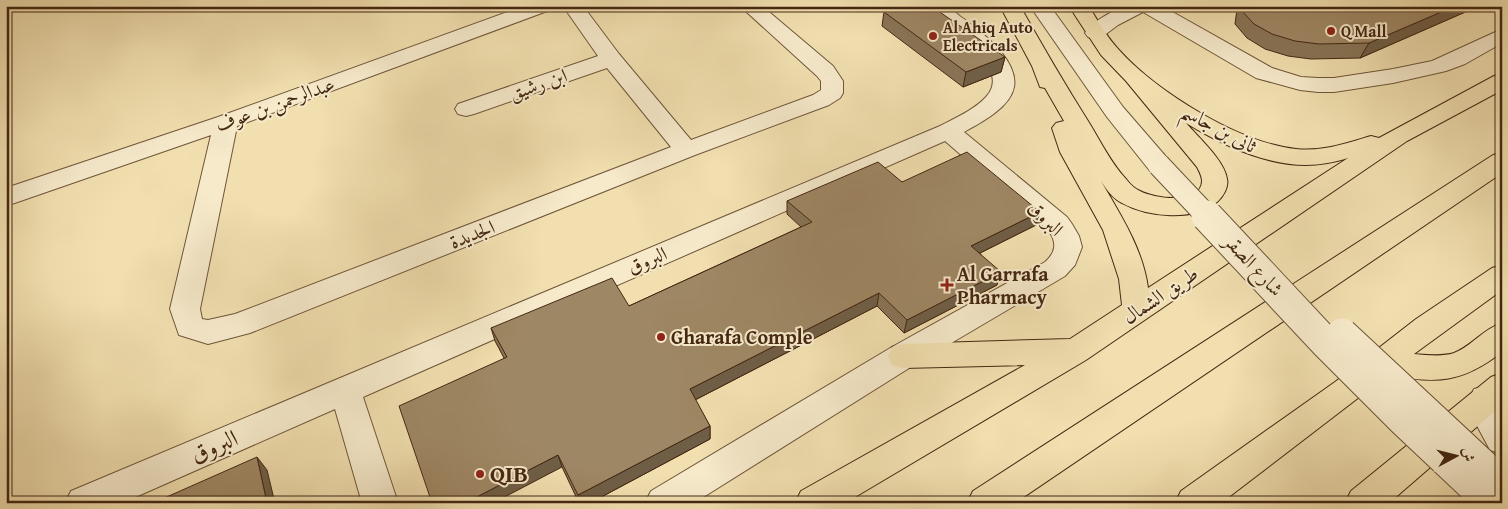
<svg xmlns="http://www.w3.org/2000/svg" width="1508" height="509" viewBox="0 0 1508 509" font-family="'Gentium Book Plus',Amiri,serif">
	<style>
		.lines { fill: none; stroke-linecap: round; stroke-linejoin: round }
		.minor-casing { stroke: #6f5539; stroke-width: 2 }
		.major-casing { stroke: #442712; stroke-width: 2 }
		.highway-casing { stroke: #442712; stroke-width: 2 }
		.minor { fill: #f6eacb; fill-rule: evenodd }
		.major { fill: #f1dfaf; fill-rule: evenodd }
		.highway { fill: #f1dfaf; fill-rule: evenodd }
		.minor-bridge-far1-casing { stroke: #6f5539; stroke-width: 24; stroke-linecap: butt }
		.minor-bridge-casing { stroke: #6f5539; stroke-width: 33; stroke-linecap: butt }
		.minor-bridge-far1 { stroke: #f6eacb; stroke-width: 22 }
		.minor-bridge { stroke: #f6eacb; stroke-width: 31 }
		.wall { fill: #887456; stroke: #442712 }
		.shaded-wall { fill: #6f5e46; stroke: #442712 }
		.building { fill: #9e8764; stroke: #442712 }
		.poi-dot { fill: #8f2418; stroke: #f6eacb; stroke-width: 2 }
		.labels { text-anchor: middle; stroke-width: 4; stroke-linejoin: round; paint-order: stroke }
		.far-poi-label { font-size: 16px; font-weight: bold; fill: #442712; stroke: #f6eacb; text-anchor: start }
		.street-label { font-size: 20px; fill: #442712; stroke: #f6eacb }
		.poi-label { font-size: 20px; font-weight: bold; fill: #442712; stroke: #f6eacb; text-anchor: start }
		.near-street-label { font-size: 24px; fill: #442712; stroke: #f6eacb }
		.near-poi-label { font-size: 24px; font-weight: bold; fill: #442712; stroke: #f6eacb; text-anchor: start }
	</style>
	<rect width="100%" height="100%" fill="#f1dfaf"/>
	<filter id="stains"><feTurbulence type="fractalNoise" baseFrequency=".004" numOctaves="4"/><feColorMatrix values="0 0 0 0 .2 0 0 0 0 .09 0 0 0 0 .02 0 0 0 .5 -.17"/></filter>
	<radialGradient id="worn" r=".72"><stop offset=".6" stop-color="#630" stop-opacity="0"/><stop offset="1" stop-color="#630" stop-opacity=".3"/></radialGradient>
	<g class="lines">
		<g class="minor-casing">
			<path id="minor" d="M 524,6 L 553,6 L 550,10 L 237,126 L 200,309 L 202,319 L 208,320 L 235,314 L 671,147 L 607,68 L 474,114 L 466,116 L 458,114 L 455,109 L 458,104 L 598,56 L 563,6 L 583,6 L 619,54 L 691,140 L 813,95 L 821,90 L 821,81 L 817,76 L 740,6 L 762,6 L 833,66 L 843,81 L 843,93 L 840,98 L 829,105 L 695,155 L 250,333 L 208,344 L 179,335 L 170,309 L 211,135 L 6,206 L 6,188 L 218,117 Z
				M 922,6 C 929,6 939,4 945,6 C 951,8 957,14 961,17 C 981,31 1019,60 1014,87 C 1010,108 980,123 964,132 L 1067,217 L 1072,224 L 1079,236 L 1082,247 L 1075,265 L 1065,276 L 914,365 L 694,503 L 645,503 L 651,491 L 892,347 L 1045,262 C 1056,252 1057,243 1049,231 L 945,141 L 363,397 L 398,503 L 362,503 L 335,409 L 122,503 L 65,503 L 71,491 L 940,126 C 955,118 974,110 986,97 C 1009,72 968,41 950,28 C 941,21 929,15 922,6 Z
				M 1030,6 L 1050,6 L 1123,107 L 1168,159 L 1171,165 L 1168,171 L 1159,173 L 1150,171 L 1107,117 Z
				M 1124,6 L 1162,6 L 1272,68 L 1301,77 L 1318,78 L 1334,78 L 1393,69 L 1432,61 L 1502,29 L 1502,43 L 1465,64 L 1446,71 L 1393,83 L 1334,92 L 1318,92 L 1300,90 L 1256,78 L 1143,12 L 1118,25 L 1102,37 L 1095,39 L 1088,37 L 1085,33 C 1094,20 1110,13 1124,6 Z
				M 1485,386 L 1496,389 L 1502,402 L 1502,454 L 1490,450 L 1475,422 L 1469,399 L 1474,389 Z"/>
		</g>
		<g class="major-casing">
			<path id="major" d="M 1000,6 L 1020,6 C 1042,45 1064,83 1088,121 C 1100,140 1110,162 1126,179 C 1129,183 1135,189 1140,191 C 1155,199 1201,205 1202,181 C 1202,176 1199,171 1197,167 L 1126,81 L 1101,55 L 1069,6 L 1089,6 C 1098,22 1107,37 1119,50 C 1157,92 1239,143 1296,149 C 1322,152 1347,143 1371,136 L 1379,138 L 1494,76 L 1502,74 L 1502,90 L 1407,141 L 1086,360 L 845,503 L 795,503 L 801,491 L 1025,365 L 903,368 L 892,365 L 888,356 L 892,347 L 903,344 L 1070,339 L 1122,305 L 1119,279 L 1103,230 L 1060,152 L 1052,128 L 1056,123 L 1064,121 L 1045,88 L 1040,87 L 1032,66 ZM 1186,123 C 1220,144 1265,165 1306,165 C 1321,165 1335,162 1348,158 L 1148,288 C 1143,249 1120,214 1101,181 C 1106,189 1113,199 1122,203 C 1147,217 1194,222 1217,202 C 1223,197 1229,187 1227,179 C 1225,161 1198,137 1186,123 Z
				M 1502,373 L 1502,405 L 1389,503 L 1345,503 L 1351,491 L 1491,377 Z"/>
		</g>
		<g class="highway-casing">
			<path id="highway" d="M 1502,153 L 1502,173 L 1015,503 L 967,503 L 973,491 L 1493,155 Z
				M 1502,265 L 1502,290 L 1414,354 C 1427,355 1442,357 1454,353 C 1472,346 1483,329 1502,323 L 1502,352 C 1462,383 1437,384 1388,375 L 1221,503 L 1175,503 L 1181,491 L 1335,382 L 1416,319 L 1492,268 Z"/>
		</g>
		<use href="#minor" class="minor"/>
		<use href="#major" class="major"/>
		<use href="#highway" class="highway"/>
		<g class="minor-bridge-far1-casing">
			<path id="minor-bridge-far1" d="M 1159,165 L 1208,217"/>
		</g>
		<g class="minor-bridge-casing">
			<path id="minor-bridge" d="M 1207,216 L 1325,342 L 1405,422 L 1491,503
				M 1342,334 L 1502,483"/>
		</g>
		<use href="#minor-bridge-far1" class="minor-bridge-far1"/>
		<use href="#minor-bridge" class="minor-bridge"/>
	</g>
	<path class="wall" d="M 1238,6 L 1479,6 L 1360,58 L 1311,59 L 1288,56 L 1265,49 L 1247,38 L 1235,24 L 1237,9 Z
		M 884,12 L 1005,57 L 1001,72 L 963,87 L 882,26 Z
		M 902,182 L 1040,212 L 1036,225 L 980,253 L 997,285 L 904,333 L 877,306 L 695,400 L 710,426 L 710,439 L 590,503 L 579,503 L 562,467 L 495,341 L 491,328 L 629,306 L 801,227 L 787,214 L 787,201 Z"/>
	<path class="shaded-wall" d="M 1455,6 L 1479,6 L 1360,58 L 1369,43 Z
		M 1005,57 L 1001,72 L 963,87 L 966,72 Z
		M 1040,212 L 1036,225 L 968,259 L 971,246 Z
		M 1001,272 L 997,285 L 904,333 L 907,320 Z
		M 879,293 L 877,306 L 691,402 L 690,389 Z
		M 710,426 L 710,439 L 590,503 L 580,503 L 578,495 Z
		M 558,455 L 562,467 L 493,503 L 465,503 Z
		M 257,457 L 267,470 L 275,503 L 267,503 Z"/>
	<path class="building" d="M 900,6 L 931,6 L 1005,57 L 966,72 L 884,12 Z
		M 1242,6 L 1455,6 L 1369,43 L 1319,44 L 1295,41 L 1272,34 L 1254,24 L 1241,10 Z
		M 967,152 L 1040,212 L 971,246 L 1001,272 L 907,320 L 879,293 L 690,389 L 710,426 L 578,495 L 558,455 L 465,503 L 432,503 L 399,406 L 507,357 L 491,328 L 612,278 L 629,306 L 812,222 L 787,201 L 878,162 L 902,182 Z
		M 257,457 L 267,503 L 153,503 Z"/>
	<g class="poi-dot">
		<circle cx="1331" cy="31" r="5"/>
		<circle cx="933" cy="36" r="5"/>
		<path d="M944.5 277.5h5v5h5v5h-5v5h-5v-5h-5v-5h5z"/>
		<circle cx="661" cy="337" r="5"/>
		<circle cx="480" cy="474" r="5"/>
	</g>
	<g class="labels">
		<g class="far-poi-label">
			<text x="943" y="33">Al Ahiq Auto<tspan x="943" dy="18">Electricals</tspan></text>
			<text x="1341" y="37">Q Mall</text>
		</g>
		<g class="street-label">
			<text transform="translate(538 84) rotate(-19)" y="7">ابن رشيق</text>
			<text transform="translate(275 104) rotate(-20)" y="7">عبدالرحمن بن عوف</text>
			<text transform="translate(1219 128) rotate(28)" y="7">ثانى بن جاسم</text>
			<text transform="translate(1046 218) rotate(46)" y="7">البروق</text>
			<text transform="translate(472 234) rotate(-21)" y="7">الجديدة</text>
			<text transform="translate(647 260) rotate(-23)" y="7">البروق</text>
			<text transform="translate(1254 265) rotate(47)" y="7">شارع الصقر</text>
			<text transform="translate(1160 295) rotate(-34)" y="7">طريق الشمال</text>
		</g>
		<g class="poi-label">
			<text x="957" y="281">Al Garrafa<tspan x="957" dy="23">Pharmacy</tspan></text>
			<text x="671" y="344">Gharafa Comple</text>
		</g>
		<g class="near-street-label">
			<text transform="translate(214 446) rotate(-23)" y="8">البروق</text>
		</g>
		<g class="near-poi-label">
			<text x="490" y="482">QIB</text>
		</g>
	</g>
	<rect width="1508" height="509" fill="none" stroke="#f1dfaf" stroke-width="25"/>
	<rect x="8" y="8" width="1493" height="494" fill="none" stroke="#442712" stroke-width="2.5"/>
	<rect x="12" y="12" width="1483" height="484" fill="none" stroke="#442712"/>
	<g transform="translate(1456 456) rotate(83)" stroke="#f6eacb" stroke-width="4" paint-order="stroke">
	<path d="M0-4L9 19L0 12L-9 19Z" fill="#442712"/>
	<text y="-8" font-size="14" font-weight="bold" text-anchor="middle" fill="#442712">ش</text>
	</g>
	<rect width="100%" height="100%" filter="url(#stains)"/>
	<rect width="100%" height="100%" fill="url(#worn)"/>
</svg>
